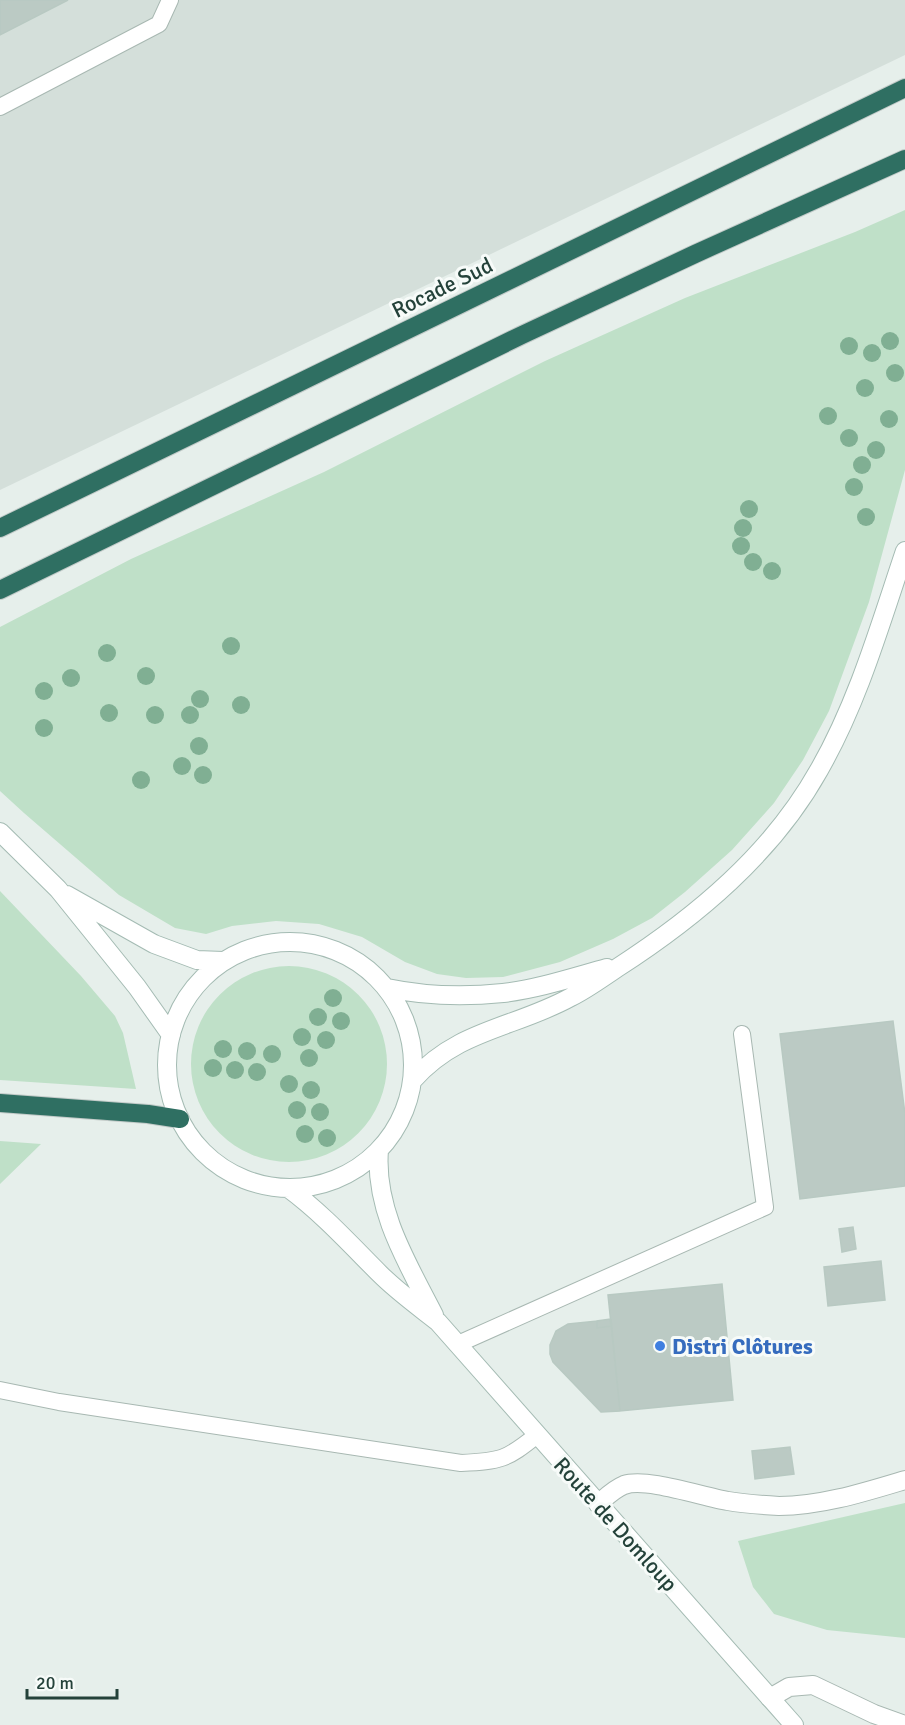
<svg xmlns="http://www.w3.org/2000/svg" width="905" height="1725" viewBox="0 0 905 1725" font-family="Signika,sans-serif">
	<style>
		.built { fill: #d4dfda }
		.green { fill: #bfe0c8 }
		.building { fill: #bbcac4; stroke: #b8c9c2; stroke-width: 1.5 }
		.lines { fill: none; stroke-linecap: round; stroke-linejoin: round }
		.lane-casing { stroke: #a8b8b2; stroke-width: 18 }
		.street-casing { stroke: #a8b8b2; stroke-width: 20 }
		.secondary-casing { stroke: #a4bbb3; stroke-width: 20 }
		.highway-casing { stroke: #c2cac8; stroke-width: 20 }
		.lane { stroke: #fff; stroke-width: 16 }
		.street { stroke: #fff; stroke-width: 18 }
		.secondary { stroke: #fff; stroke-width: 18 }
		.highway { stroke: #2f6f62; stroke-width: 18 }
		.tree { fill: #80af93 }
		.shop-dot { fill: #3f7fe0; stroke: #f7fbf9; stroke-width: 2 }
		.labels { text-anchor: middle; stroke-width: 6; stroke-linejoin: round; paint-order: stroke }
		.street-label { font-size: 22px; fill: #24423a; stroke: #f7fbf9 }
		.shop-label { font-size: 22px; font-weight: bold; fill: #366cbe; stroke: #f7fbf9; text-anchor: start }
	</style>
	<rect width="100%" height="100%" fill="#e6efeb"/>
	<path class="built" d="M 0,0 L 905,0 L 905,55 L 0,490 Z"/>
	<path class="green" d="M 905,210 L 905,470 L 869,602 L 829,711 L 803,760 L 774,803 L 732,850 L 685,892 L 652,918 L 613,939 L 560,962 L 503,977 L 466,978 L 437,974 L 405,962 L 362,937 L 319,924 L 276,921 L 232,926 L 206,934 L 175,928 L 119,895 L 24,813 L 0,791 L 0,627 L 131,559 L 324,472 L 545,361 L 685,298 L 855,232 Z
		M 0,891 L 81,976 L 115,1016 L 123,1033 L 136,1089 L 0,1080 Z
		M191 1064a98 98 0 1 1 196 0a98 98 0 1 1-196 0Z
		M 0,1141 L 41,1144 L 0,1184 Z
		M 905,1503 L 905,1638 L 827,1630 L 774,1614 L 753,1587 L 738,1541 Z"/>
	<path class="building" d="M 0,0 L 68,0 L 0,35 Z
		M 893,1021 L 905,1114 L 905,1186 L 800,1199 L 780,1034 Z
		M 853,1227 L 856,1249 L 842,1252 L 839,1229 Z
		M 881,1261 L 885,1300 L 828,1306 L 824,1267 Z
		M 722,1284 L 733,1400 L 620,1411 L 608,1295 Z
		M 610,1319 L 611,1326 L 597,1328 L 597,1321 Z
		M 611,1319 L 620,1411 L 601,1412 L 553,1362 L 550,1354 L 550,1345 L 556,1331 L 568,1324 L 597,1321 L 597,1328 L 611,1326 Z
		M 790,1447 L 794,1474 L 755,1479 L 752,1451 Z"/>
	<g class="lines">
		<g class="lane-casing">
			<path id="lane" d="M 0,107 L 159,24 L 170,0
				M 458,1344 L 765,1207 L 742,1034
				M 0,1390 L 59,1402 L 461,1463 C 501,1461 506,1460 537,1435"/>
		</g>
		<g class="street-casing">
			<path id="street" d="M 598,1504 C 606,1497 614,1489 624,1485 C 646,1477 703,1497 728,1501 C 745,1504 762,1505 779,1506 C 821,1506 865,1492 905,1480
				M 770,1698 L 789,1687 L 813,1685 L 874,1714 L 905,1725"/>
		</g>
		<g class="secondary-casing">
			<path id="secondary" d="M 0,832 L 58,889 L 137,987 L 171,1035
				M 67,895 L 154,944 L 197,960 L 223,961
				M167 1065a123 123 0 1 1 246 0a123 123 0 1 1-246 0Z
				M 387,988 C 425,996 465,997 503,993 C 538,989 574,977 607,968
				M 413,1080 C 458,1029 515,1028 571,997 C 587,989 602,978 617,968 C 696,917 772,854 819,770 C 858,702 880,625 905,551
				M 379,1150 C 374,1210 408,1264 434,1315
				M 288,1188 C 322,1213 350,1244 380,1274 C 398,1292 419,1307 438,1322 L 794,1725"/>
		</g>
		<g class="highway-casing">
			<path id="highway" d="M 0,528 C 300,379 604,237 905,88
				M 0,590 L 522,335 L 695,254 L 905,159
				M 0,1103 L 148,1114 L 180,1119"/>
		</g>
		<use href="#lane" class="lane"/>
		<use href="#street" class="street"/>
		<use href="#secondary" class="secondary"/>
		<use href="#highway" class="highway"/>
	</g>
	<g class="tree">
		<circle cx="890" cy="341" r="9"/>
		<circle cx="849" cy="346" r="9"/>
		<circle cx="872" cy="353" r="9"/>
		<circle cx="895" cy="373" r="9"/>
		<circle cx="865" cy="388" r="9"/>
		<circle cx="828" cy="416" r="9"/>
		<circle cx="889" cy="419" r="9"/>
		<circle cx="849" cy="438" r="9"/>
		<circle cx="876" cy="450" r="9"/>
		<circle cx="862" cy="465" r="9"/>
		<circle cx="854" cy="487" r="9"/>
		<circle cx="749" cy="509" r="9"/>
		<circle cx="866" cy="517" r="9"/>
		<circle cx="743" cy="528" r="9"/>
		<circle cx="741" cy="546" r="9"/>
		<circle cx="753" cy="562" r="9"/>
		<circle cx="772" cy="571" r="9"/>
		<circle cx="231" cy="646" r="9"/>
		<circle cx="107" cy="653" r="9"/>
		<circle cx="146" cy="676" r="9"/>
		<circle cx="71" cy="678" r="9"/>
		<circle cx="44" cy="691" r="9"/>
		<circle cx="200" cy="699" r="9"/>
		<circle cx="241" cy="705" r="9"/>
		<circle cx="109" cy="713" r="9"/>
		<circle cx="155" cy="715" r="9"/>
		<circle cx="190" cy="715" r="9"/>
		<circle cx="44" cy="728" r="9"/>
		<circle cx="199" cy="746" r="9"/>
		<circle cx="182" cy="766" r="9"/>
		<circle cx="203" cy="775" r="9"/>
		<circle cx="141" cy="780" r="9"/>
		<circle cx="333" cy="998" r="9"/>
		<circle cx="318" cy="1017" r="9"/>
		<circle cx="341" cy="1021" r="9"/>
		<circle cx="302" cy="1037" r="9"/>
		<circle cx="326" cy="1040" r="9"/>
		<circle cx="223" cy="1049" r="9"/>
		<circle cx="247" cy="1051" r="9"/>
		<circle cx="272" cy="1054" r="9"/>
		<circle cx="309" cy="1058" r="9"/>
		<circle cx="213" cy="1068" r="9"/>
		<circle cx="235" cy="1070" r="9"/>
		<circle cx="257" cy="1072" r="9"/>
		<circle cx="289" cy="1084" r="9"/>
		<circle cx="311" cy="1090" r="9"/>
		<circle cx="297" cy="1110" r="9"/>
		<circle cx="320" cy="1112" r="9"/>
		<circle cx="305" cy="1134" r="9"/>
		<circle cx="327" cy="1138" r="9"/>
	</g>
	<circle class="shop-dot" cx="660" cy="1346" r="6"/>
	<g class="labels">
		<g class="street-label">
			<text transform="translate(442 287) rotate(-26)" y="8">Rocade Sud</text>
			<text transform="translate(616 1524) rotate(48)" y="8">Route de Domloup</text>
		</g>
		<g class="shop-label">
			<text x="672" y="1354">Distri Clôtures</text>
		</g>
	</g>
	<path d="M27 1689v9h90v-9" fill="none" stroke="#24423a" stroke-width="3"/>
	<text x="36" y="1689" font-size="18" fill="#24423a" stroke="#f7fbf9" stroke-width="4.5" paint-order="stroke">20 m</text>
</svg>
